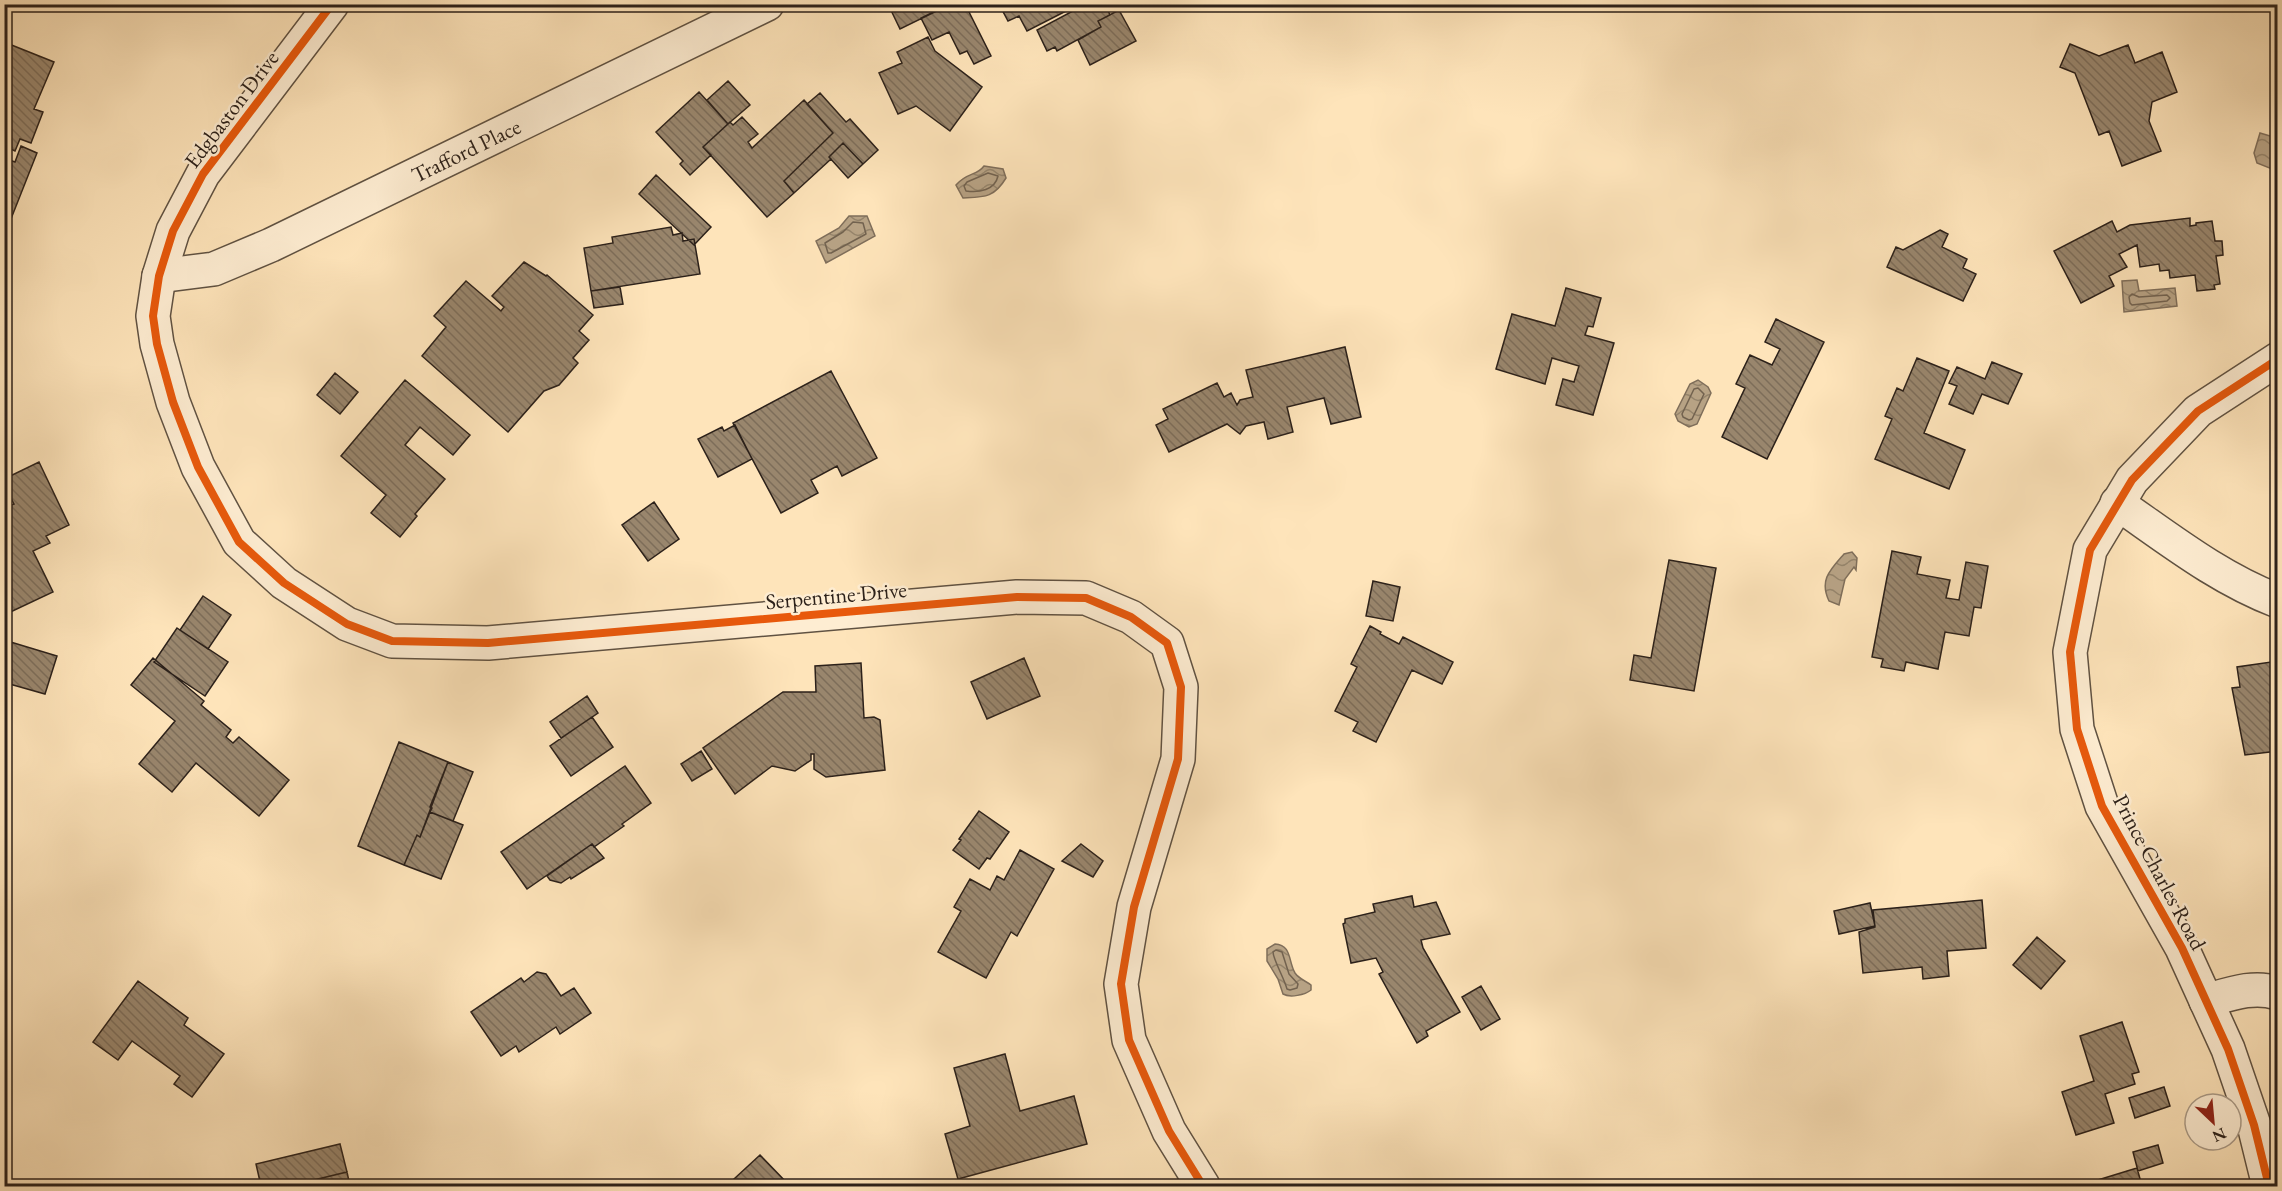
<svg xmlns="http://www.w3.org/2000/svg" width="2282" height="1191" viewBox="0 0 2282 1191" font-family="'EB Garamond',serif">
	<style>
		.water { fill: url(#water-waves); stroke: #7f6e5a; stroke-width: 1.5 }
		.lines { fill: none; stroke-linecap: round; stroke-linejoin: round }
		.shore { stroke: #72624f; stroke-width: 1.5 }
		.building { fill: url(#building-back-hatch); stroke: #2c211a; stroke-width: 1.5 }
		.street-casing { stroke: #605242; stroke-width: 36 }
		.street { stroke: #feedd2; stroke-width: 33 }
		.cycleway-casing { stroke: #feedd2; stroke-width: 11 }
		.cycleway { stroke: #e8590c; stroke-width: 8 }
		.labels { text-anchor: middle; stroke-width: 5; stroke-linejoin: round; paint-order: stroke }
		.street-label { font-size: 22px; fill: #2c211a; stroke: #feedd2 }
	</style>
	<defs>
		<pattern id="water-waves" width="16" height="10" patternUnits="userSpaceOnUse" patternTransform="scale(1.5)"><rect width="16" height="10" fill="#b7a284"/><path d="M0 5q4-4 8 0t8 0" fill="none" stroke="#95846b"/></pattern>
		<pattern id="building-back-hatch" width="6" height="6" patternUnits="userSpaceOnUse" patternTransform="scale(1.5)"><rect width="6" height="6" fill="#99866d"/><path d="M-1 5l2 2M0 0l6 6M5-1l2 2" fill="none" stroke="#7d6d59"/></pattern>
	</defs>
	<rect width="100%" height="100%" fill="#fee4ba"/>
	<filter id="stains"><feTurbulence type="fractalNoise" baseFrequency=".00333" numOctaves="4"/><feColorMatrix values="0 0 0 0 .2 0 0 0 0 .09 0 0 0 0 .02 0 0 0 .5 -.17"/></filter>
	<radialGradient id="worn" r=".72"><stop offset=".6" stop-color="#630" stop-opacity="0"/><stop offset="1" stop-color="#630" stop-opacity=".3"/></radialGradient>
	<path class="water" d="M 2260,133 L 2277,138 L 2277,171 L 2257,163 L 2254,153 Z
		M 984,166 L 1003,169 L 1006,178 C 994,198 984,197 963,198 L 956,185 C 967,172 977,176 984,166 Z
		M 849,216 L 867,216 L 875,236 L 826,263 L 816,241 L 839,228 Z
		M 2137,280 L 2139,291 L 2175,288 L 2177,306 L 2124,312 L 2122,281 Z
		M 1698,380 L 1708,387 L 1711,393 L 1697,424 L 1689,427 L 1678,421 L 1675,414 L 1690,384 Z
		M 1852,552 L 1857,558 L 1856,570 L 1854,567 L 1845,579 L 1839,605 L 1829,601 C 1819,580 1830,570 1844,554 Z
		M 1275,944 C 1292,945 1288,961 1295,973 C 1299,979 1306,981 1311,985 L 1311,990 C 1305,995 1290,998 1283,994 L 1278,979 L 1267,961 L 1267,949 Z"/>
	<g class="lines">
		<path class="shore" d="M 988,173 L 998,176 C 995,190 979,193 966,191 L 964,186 L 967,182 Z
			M 853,222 L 863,223 L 866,234 L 831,253 L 828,253 L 825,243 L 843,232 Z
			M 2132,294 L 2139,297 L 2167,295 L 2170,298 L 2167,301 L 2132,305 L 2130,303 L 2129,297 Z
			M 1698,388 L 1704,394 L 1692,419 L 1689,420 L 1683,417 L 1682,414 L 1694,389 Z
			M 1276,950 L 1282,952 L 1289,974 L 1298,984 L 1297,988 L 1290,990 L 1287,989 C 1284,978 1273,959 1273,952 Z"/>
	</g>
	<path class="building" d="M 888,4 L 939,4 L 941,9 L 900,29 Z
		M 950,4 L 965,4 L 991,56 L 974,64 L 967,51 L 960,54 L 949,32 L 932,40 L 921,18 Z
		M 999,4 L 1067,4 L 1068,10 L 1027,31 L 1019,16 L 1008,21 Z
		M 1086,4 L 1105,4 L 1110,15 L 1098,21 L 1101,27 L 1057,51 L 1055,47 L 1047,51 L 1037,30 Z
		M 1119,10 L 1136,41 L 1090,65 L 1078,40 L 1101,27 L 1098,21 Z
		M 928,37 L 935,51 L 982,87 L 950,131 L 916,106 L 898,114 L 879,73 L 902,63 L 897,52 Z
		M 9,44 L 54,62 L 34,109 L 43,112 L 31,143 L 20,139 L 15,151 L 4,146 L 4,53 Z
		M 2070,44 L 2099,56 L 2128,45 L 2135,63 L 2162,52 L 2177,92 L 2152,102 L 2149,121 L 2161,151 L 2122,166 L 2109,131 L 2099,135 L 2075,73 L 2060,67 Z
		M 728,81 L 750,105 L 728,124 L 707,100 Z
		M 699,92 L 728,124 L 703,147 L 711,155 L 690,175 L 680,164 L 683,161 L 656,132 Z
		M 820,93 L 846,122 L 850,119 L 878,150 L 863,164 L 843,143 L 829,157 L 831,159 L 794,193 L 784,181 L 833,133 L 807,104 Z
		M 804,100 L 833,133 L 784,181 L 794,193 L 767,217 L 703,147 L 730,122 L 733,125 L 742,117 L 758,134 L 748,142 L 752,148 Z
		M 843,143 L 863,164 L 848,178 L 829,157 Z
		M 21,146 L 37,153 L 5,234 L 4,158 L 15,162 Z
		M 656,175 L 711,227 L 694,245 L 639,194 Z
		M 2190,218 L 2190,226 L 2196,225 L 2196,223 L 2212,221 L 2215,241 L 2222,241 L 2223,255 L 2216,256 L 2220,284 L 2214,285 L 2215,289 L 2197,291 L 2195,275 L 2170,278 L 2169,270 L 2160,271 L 2159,264 L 2140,267 L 2137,245 L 2119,254 L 2127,267 L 2109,276 L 2114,286 L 2081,303 L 2054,251 L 2112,221 L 2117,232 L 2130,225 Z
		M 671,227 L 673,235 L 682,233 L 683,241 L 694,239 L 700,274 L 591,291 L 584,248 L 613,243 L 612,237 Z
		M 1940,230 L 1948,234 L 1942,247 L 1967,259 L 1963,268 L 1976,274 L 1963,301 L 1887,267 L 1896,247 L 1903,250 Z
		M 524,262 L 546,276 L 547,275 L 593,315 L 579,331 L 589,340 L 573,358 L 578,363 L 559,385 L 544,391 L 508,432 L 422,356 L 446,327 L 434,316 L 466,281 L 501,311 L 504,307 L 492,296 Z
		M 620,287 L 623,304 L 594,308 L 591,291 Z
		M 1566,288 L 1601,298 L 1593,327 L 1588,326 L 1585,335 L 1614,343 L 1593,415 L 1556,405 L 1563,379 L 1574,382 L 1579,366 L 1552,358 L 1545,384 L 1496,369 L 1512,314 L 1555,326 Z
		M 1776,319 L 1824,342 L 1767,459 L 1722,437 L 1745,388 L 1736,384 L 1750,355 L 1772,365 L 1780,349 L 1765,342 Z
		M 1345,347 L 1361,417 L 1331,424 L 1324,398 L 1287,407 L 1293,432 L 1268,439 L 1264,422 L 1246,426 L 1240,434 L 1227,424 L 1169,452 L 1156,425 L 1168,419 L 1163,409 L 1217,383 L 1224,397 L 1231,393 L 1237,405 L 1240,400 L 1253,397 L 1246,370 Z
		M 1917,358 L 1949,371 L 1924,433 L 1965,450 L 1949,489 L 1875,459 L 1892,419 L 1885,416 L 1897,388 L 1903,391 Z
		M 1992,362 L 2022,374 L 2008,404 L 1982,394 L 1973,414 L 1949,404 L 1957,386 L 1949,383 L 1957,367 L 1985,379 Z
		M 831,371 L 877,458 L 842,476 L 837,466 L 811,480 L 818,493 L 781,513 L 733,423 Z
		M 335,373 L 358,392 L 340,414 L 317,395 Z
		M 405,380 L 470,435 L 453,455 L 420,427 L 405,445 L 445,479 L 415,514 L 417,516 L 400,537 L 371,513 L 386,495 L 341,456 Z
		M 735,425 L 752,459 L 718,477 L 698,439 L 722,427 L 724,431 Z
		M 39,462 L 69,525 L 46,536 L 50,543 L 33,551 L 53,592 L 4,615 L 4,492 L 11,505 L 14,504 L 4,485 L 4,479 Z
		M 654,502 L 679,539 L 648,561 L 622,525 Z
		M 1892,551 L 1921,557 L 1917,574 L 1950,580 L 1946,598 L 1959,600 L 1966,562 L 1988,566 L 1981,608 L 1974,607 L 1969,636 L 1945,632 L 1938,669 L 1906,662 L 1904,671 L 1881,667 L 1883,659 L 1872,657 Z
		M 1669,560 L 1716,568 L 1694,691 L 1630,680 L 1634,655 L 1651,658 Z
		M 1373,581 L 1400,587 L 1393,621 L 1366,616 Z
		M 203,596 L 231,615 L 208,649 L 180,630 Z
		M 1370,626 L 1381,632 L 1380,634 L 1399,644 L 1403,637 L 1453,662 L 1442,684 L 1412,670 L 1376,742 L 1353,731 L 1358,722 L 1335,711 L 1357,667 L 1351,664 Z
		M 177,628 L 228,662 L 205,696 L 154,662 Z
		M 4,640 L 57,656 L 45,694 L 6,683 L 10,672 L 4,670 Z
		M 153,658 L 204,701 L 201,705 L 231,730 L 226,737 L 233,743 L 239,737 L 289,780 L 259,816 L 196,763 L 172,792 L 139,764 L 175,721 L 131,685 Z
		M 1024,658 L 1040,696 L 987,719 L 971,682 Z
		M 2278,661 L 2278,751 L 2245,755 L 2232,688 L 2240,687 L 2237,667 Z
		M 861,663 L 864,718 L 874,717 L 880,720 L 885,770 L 826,777 L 814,769 L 814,754 L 811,754 L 811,760 L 795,771 L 772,766 L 735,794 L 703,748 L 783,692 L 816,692 L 815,666 Z
		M 587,696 L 598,713 L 561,738 L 550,722 Z
		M 592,717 L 613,747 L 571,776 L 550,746 Z
		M 399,742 L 448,762 L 420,837 L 417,835 L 404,865 L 358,846 Z
		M 701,751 L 712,769 L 692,781 L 681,764 Z
		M 448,762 L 473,772 L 453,821 L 430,812 L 432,808 L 430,807 Z
		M 625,766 L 651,803 L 622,824 L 624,826 L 594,847 L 592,844 L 527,889 L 501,852 Z
		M 979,811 L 1009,832 L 990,859 L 987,858 L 979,869 L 953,850 L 961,840 L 959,839 Z
		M 430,812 L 463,825 L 441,879 L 404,865 L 417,835 L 420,837 Z
		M 592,844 L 604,858 L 571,879 L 570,877 L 561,883 L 550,880 L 547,876 Z
		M 1081,844 L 1103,861 L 1093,877 L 1062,861 Z
		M 1020,850 L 1054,869 L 1017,936 L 1011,932 L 986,978 L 938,952 L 961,911 L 954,907 L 970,879 L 990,890 L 997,876 L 1004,880 Z
		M 1412,896 L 1414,907 L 1436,902 L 1450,934 L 1421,940 L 1423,948 L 1460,1012 L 1426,1031 L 1428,1036 L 1417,1043 L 1379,974 L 1383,972 L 1376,958 L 1351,963 L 1343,924 L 1345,923 L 1345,919 L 1375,912 L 1373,904 Z
		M 1982,900 L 1986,948 L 1947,951 L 1949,976 L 1923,979 L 1922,967 L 1863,973 L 1859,932 L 1875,927 L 1873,910 Z
		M 1870,903 L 1875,926 L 1839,934 L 1834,911 Z
		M 2037,937 L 2065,961 L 2041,989 L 2013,965 Z
		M 537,972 L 546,974 L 561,996 L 574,988 L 591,1013 L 560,1034 L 556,1027 L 519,1052 L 516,1046 L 501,1056 L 471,1012 L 521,978 L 524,982 Z
		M 138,981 L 188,1018 L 184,1025 L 224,1054 L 192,1097 L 174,1084 L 180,1076 L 132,1041 L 118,1060 L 93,1042 Z
		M 1481,986 L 1500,1019 L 1481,1030 L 1462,997 Z
		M 2122,1022 L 2139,1072 L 2132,1074 L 2135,1084 L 2105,1094 L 2114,1123 L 2076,1135 L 2062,1092 L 2094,1081 L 2080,1036 Z
		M 1005,1054 L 1020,1111 L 1074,1096 L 1087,1144 L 958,1179 L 945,1134 L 970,1126 L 954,1068 Z
		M 2164,1087 L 2170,1106 L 2135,1118 L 2129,1098 Z
		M 340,1144 L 347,1172 L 289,1186 L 261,1186 L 256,1164 Z
		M 2158,1145 L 2163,1163 L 2138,1171 L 2133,1152 Z
		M 760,1155 L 789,1185 L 788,1186 L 741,1186 L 734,1179 Z
		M 2137,1168 L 2142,1186 L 2089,1186 L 2088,1183 Z
		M 347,1172 L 350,1186 L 289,1186 Z"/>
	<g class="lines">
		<g class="street-casing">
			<g id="street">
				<path d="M 332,4 L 203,174 L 173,231 L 159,276 L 153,316 L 157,344 L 173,402 L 198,467 L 239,542 L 284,583 L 347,624 L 392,641 L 488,643 L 1017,597 L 1086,598 L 1131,617 L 1167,643 L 1181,687 L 1178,759 L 1134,907 L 1121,984 L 1129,1040 L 1169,1131 L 1203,1186"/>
				<path id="s1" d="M 159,276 L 214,269 L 271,245 L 767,4"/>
				<path d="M 2117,503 C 2169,539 2218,578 2278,601"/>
				<path d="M 2206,1001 C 2230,994 2253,985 2278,993"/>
				<path d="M 2269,1186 L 2254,1125 L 2228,1049 L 2182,948 L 2102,806 L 2077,729 L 2070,652 L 2090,550 L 2132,480 L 2198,411 L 2278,359"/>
			</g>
		</g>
		<use href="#street" class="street"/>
		<g class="cycleway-casing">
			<path id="cycleway" d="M 332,4 L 203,174 L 173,231 L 159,276 L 153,316 L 157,344 L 173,402 L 198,467 L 239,542 L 284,583 L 347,624 L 392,641 L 488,643 L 1017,597 L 1086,598 L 1131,617 L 1167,643 L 1181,687 L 1178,759 L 1134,907 L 1121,984 L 1129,1040 L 1169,1131 L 1203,1186
				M 2269,1186 L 2254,1125 L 2228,1049 L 2182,948 L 2102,806 L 2077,729 L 2070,652 L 2090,550 L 2132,480 L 2198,411 L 2278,359"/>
		</g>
		<use href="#cycleway" class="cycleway"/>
	</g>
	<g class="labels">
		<g class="street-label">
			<text transform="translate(231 109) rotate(-53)" y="8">Edgbaston Drive</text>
			<text dy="8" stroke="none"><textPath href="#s1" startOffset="334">Trafford Place</textPath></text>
			<text transform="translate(836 595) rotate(-5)" y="8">Serpentine Drive</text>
			<text transform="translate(2160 872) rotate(62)" y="8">Prince Charles Road</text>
		</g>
	</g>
	<rect width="2282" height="1191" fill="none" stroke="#fee4ba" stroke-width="24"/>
	<rect x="6" y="6" width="2270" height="1179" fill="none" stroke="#2c211a" stroke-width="3"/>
	<rect x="12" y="12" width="2258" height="1167" fill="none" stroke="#2c211a" stroke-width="1.5"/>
	<g transform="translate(2213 1122) rotate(154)"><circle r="28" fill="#feedd2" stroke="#aa9b88" stroke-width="1.5"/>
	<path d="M0-4.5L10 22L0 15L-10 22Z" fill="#8f2418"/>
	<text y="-9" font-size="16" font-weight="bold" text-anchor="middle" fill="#2c211a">N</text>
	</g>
	<rect width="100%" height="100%" filter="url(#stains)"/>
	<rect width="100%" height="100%" fill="url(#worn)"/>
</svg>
